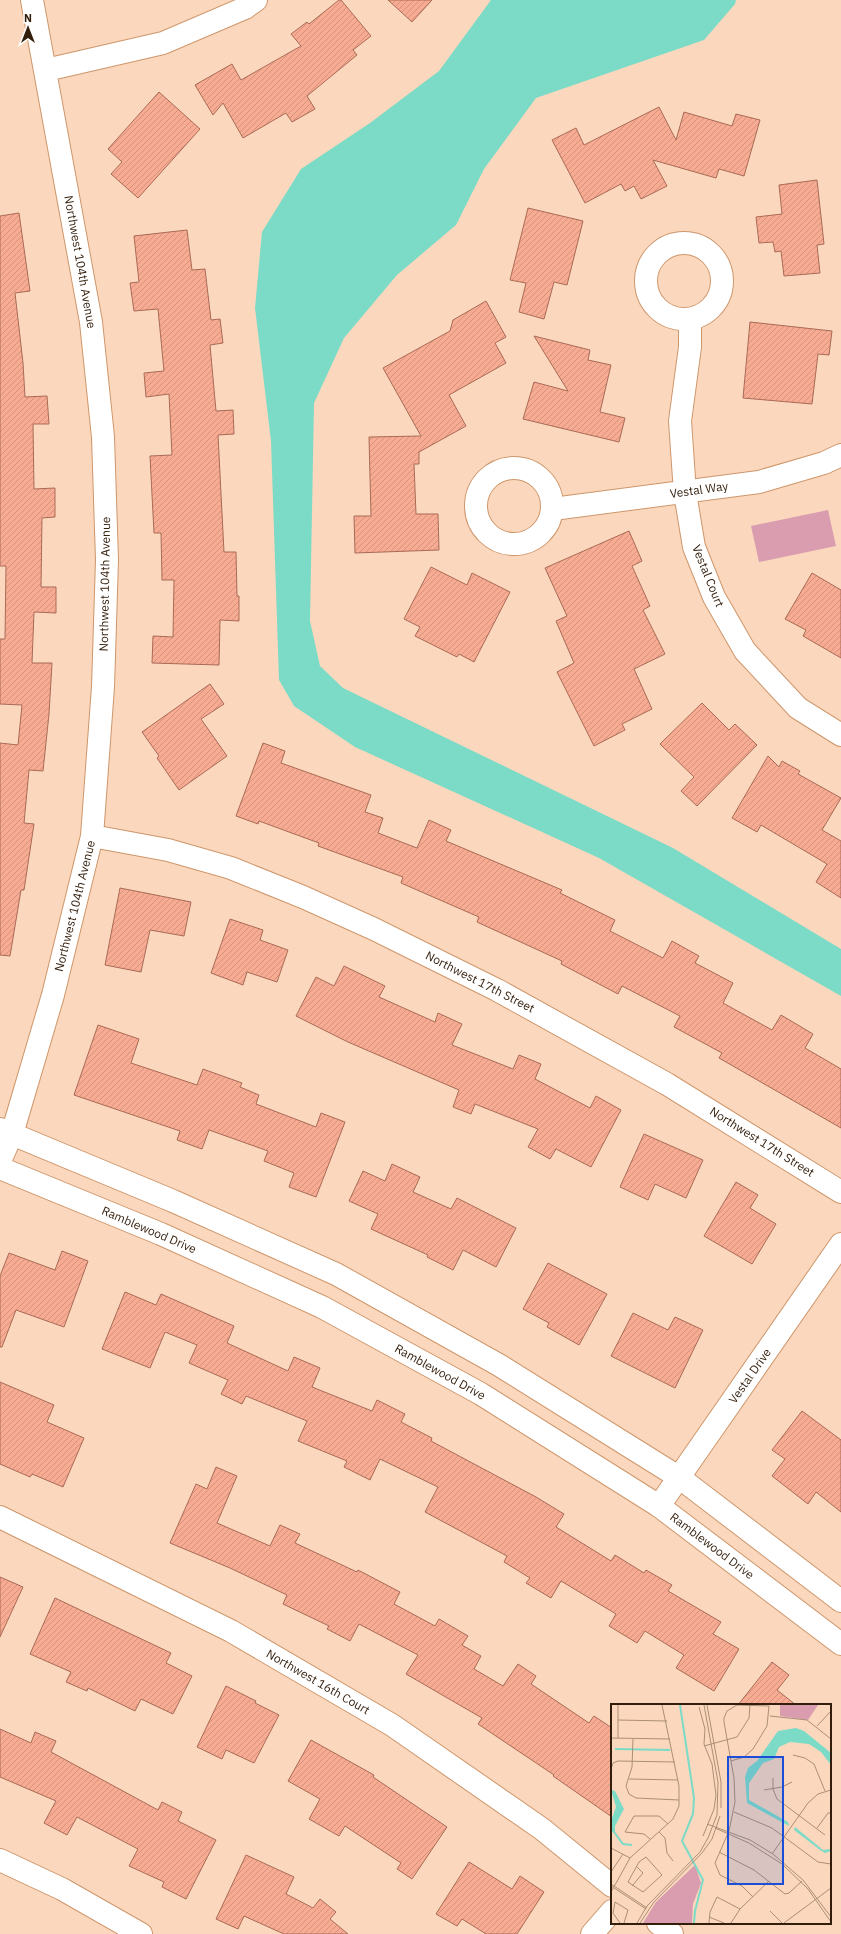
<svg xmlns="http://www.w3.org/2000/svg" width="841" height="1934" viewBox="0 0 841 1934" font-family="'IBM Plex Sans',sans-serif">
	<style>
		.grass { fill: #da9db0 }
		.water { fill: #7cdbc7 }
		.building { fill: url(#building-hatch); stroke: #aa6a55 }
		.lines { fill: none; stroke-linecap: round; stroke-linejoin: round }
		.street-casing { stroke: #ce966b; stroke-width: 24 }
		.secondary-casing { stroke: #ce966b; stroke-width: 24 }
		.street { stroke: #fff; stroke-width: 22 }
		.secondary { stroke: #fff; stroke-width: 22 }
		.labels { text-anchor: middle; stroke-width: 3; stroke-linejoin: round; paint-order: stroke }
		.street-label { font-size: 12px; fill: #331e0c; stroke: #fff }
		.inset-river { fill: none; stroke: #7cdbc7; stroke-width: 2 }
		.inset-road { fill: none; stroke: #ab8e76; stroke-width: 1 }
		.view { fill: #1d4ed8; fill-opacity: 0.15; stroke: #1d4ed8; stroke-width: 2 }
		.inset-edge { fill: none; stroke: #331e0c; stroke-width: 2 }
	</style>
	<defs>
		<pattern id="building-hatch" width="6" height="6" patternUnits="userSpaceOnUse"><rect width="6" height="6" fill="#f7ab93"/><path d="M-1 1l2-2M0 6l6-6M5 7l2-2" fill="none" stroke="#d4937e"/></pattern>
	</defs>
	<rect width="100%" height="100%" fill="#fbd8bd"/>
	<path class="grass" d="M 828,510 L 836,546 L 759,562 L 751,526 Z"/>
	<path class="water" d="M 491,0 L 736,0 L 735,4 L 704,40 L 536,98 L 484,169 L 456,225 L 397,275 L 344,338 L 314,403 L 310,621 L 320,666 L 343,688 L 673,848 L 841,949 L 841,996 L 599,858 L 355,747 L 294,706 L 279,680 L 271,441 L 255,308 L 262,232 L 301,169 L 370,123 L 439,71 Z"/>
	<path class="building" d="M 339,0 L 341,0 L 371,36 L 353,50 L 357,55 L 307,96 L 315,109 L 292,122 L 286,113 L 243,138 L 223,103 L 213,115 L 195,85 L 232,64 L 241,80 L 301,46 L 291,34 L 307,22 L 309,24 Z
		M 388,0 L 432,0 L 412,22 Z
		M 159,92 L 200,129 L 138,198 L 111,174 L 122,162 L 108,149 Z
		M 659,107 L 676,140 L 684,112 L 732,126 L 736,114 L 760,120 L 744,176 L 719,169 L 716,178 L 653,160 L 667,186 L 641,199 L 634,186 L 625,191 L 621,184 L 585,203 L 552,140 L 576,128 L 584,145 Z
		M 817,180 L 824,244 L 817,245 L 820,273 L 784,276 L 781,251 L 775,252 L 773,242 L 759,243 L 756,217 L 782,214 L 779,185 Z
		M 528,208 L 583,221 L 567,285 L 554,282 L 544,319 L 519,312 L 526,283 L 510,280 Z
		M 19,213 L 30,291 L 15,293 L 23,363 L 25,397 L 47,396 L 49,424 L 33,424 L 34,489 L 55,488 L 55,517 L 42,518 L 41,587 L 56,587 L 56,613 L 34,612 L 32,663 L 52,663 L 49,714 L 43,771 L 29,770 L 24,823 L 34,824 L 24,890 L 21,890 L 10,956 L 0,955 L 0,743 L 18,745 L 22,705 L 0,704 L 0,639 L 5,639 L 6,566 L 0,566 L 0,216 Z
		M 187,230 L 192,270 L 205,269 L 211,320 L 220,319 L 223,343 L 210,345 L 216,411 L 233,410 L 234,434 L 218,435 L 224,552 L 236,552 L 237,596 L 239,596 L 239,621 L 220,620 L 219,665 L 152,663 L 153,636 L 173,637 L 174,580 L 162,580 L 161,533 L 154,533 L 150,456 L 172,455 L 169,394 L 146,397 L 144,373 L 164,371 L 158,309 L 134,311 L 130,283 L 139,282 L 134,236 Z
		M 486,301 L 506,337 L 495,343 L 506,363 L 449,395 L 466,426 L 419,452 L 419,464 L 414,464 L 416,514 L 438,514 L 439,550 L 355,553 L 354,516 L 371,516 L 369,437 L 421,436 L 383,368 L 450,331 L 453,320 Z
		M 750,322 L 832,331 L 829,355 L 818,354 L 812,404 L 743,398 Z
		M 534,336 L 590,350 L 588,360 L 611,365 L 600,412 L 625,418 L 619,442 L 523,419 L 534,382 L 568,391 Z
		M 629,531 L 642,561 L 632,566 L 650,606 L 643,610 L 665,654 L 634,669 L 652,709 L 622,724 L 625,730 L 594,746 L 557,672 L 574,663 L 556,621 L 567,616 L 545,568 Z
		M 431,567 L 467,585 L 472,573 L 510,592 L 474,662 L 459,654 L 457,657 L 415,636 L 420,627 L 404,619 Z
		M 812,573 L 841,590 L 841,658 L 803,636 L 806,630 L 785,619 Z
		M 210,684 L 224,704 L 201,719 L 227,756 L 179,790 L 157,758 L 159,756 L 142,732 Z
		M 702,703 L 729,730 L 735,724 L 757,745 L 697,806 L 681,791 L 694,777 L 660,744 Z
		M 263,743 L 285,751 L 281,763 L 371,795 L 365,812 L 383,818 L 378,833 L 417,848 L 429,820 L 451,830 L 446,841 L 562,890 L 560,893 L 615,920 L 610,931 L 663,958 L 672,941 L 699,956 L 695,963 L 733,983 L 723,1003 L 772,1030 L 781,1015 L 813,1034 L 805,1048 L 841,1069 L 841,1128 L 719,1058 L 722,1053 L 674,1027 L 680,1016 L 622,986 L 618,994 L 561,964 L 562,961 L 477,922 L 479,917 L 401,883 L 403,877 L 318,846 L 319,843 L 259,821 L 258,824 L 236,816 Z
		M 768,756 L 779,767 L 782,761 L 800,771 L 798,774 L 841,798 L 822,830 L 841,841 L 841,898 L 816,882 L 827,864 L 761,825 L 757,832 L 732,818 Z
		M 120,888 L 191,902 L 184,936 L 150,930 L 141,972 L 105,965 Z
		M 230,919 L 263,930 L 260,940 L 288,950 L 277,982 L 247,972 L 243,985 L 211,973 Z
		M 344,966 L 385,986 L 379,997 L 435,1022 L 438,1013 L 462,1024 L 452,1045 L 513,1069 L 519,1055 L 541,1064 L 535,1079 L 590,1108 L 596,1096 L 621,1110 L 591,1167 L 556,1149 L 550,1159 L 528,1147 L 538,1129 L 475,1104 L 471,1114 L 453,1107 L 459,1090 L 348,1042 L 296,1016 L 316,977 L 334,986 Z
		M 98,1025 L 139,1039 L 131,1063 L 197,1085 L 203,1069 L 242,1083 L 240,1087 L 259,1095 L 256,1104 L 316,1127 L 321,1113 L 345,1122 L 316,1197 L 289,1187 L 294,1173 L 264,1161 L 268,1151 L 209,1130 L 202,1149 L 177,1140 L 180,1131 L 74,1095 Z
		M 644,1134 L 703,1160 L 686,1198 L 655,1184 L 648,1200 L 620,1187 Z
		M 392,1164 L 420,1177 L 413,1192 L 451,1209 L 457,1198 L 516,1228 L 496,1267 L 463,1250 L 453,1270 L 427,1257 L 428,1255 L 371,1229 L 378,1214 L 349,1201 L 363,1171 L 385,1181 Z
		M 736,1182 L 758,1195 L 750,1208 L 776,1224 L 752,1264 L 704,1236 Z
		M 62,1251 L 88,1261 L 64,1327 L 16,1310 L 2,1347 L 0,1347 L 0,1276 L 9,1253 L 55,1270 Z
		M 548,1263 L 607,1294 L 579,1345 L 547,1327 L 549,1323 L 523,1309 Z
		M 125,1292 L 156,1305 L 161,1294 L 234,1326 L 227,1343 L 288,1371 L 294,1357 L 320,1368 L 312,1387 L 372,1411 L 377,1400 L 405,1414 L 401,1422 L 432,1438 L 431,1441 L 536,1497 L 564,1514 L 556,1527 L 611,1561 L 615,1555 L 644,1573 L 646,1570 L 672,1585 L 668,1591 L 721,1622 L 713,1634 L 739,1649 L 714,1691 L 676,1668 L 684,1655 L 645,1631 L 637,1643 L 609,1626 L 616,1614 L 561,1581 L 551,1598 L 526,1583 L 530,1578 L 504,1562 L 507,1556 L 425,1512 L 438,1487 L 380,1459 L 370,1480 L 344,1467 L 347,1461 L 298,1441 L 307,1421 L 246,1396 L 242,1404 L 221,1394 L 228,1380 L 189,1363 L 197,1345 L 165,1332 L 150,1368 L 102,1349 Z
		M 633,1313 L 668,1330 L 675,1317 L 703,1330 L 675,1388 L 611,1356 Z
		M 0,1382 L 54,1405 L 47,1422 L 84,1438 L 63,1487 L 32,1474 L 30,1477 L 0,1464 Z
		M 802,1411 L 841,1440 L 841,1512 L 816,1492 L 808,1504 L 772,1476 L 785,1459 L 772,1450 Z
		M 216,1467 L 237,1476 L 217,1523 L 270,1546 L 280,1525 L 300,1534 L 295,1543 L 357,1572 L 358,1570 L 400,1592 L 394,1604 L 435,1626 L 439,1619 L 468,1636 L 462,1645 L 481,1656 L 474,1669 L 503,1686 L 518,1664 L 536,1676 L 531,1684 L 589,1723 L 594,1716 L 612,1728 L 612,1817 L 553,1776 L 554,1775 L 478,1724 L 482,1718 L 406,1674 L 418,1655 L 359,1624 L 350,1641 L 327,1629 L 329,1626 L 283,1604 L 287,1595 L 230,1568 L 170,1543 L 196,1484 L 207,1489 Z
		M 0,1577 L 23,1587 L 0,1637 Z
		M 55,1598 L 171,1653 L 166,1663 L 192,1676 L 173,1714 L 141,1699 L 135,1711 L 88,1688 L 87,1691 L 66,1682 L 71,1672 L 30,1654 Z
		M 772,1662 L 789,1675 L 777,1690 L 796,1705 L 738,1705 Z
		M 226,1686 L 256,1701 L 255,1703 L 279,1715 L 254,1763 L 226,1750 L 222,1759 L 197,1747 Z
		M 0,1729 L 31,1743 L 35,1732 L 56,1741 L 51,1752 L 158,1810 L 162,1802 L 182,1812 L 178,1821 L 216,1840 L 186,1899 L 162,1887 L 164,1882 L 129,1866 L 138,1849 L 77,1817 L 67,1835 L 44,1823 L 56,1801 L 0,1777 Z
		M 311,1740 L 374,1775 L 373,1777 L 447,1827 L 412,1879 L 397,1869 L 401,1863 L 345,1826 L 339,1836 L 309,1819 L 320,1799 L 288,1781 Z
		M 246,1855 L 294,1877 L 286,1894 L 313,1908 L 320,1899 L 336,1912 L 330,1919 L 348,1934 L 284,1934 L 244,1916 L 238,1929 L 216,1919 Z
		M 469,1862 L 512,1889 L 520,1876 L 544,1892 L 517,1934 L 486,1934 L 462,1919 L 457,1926 L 436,1914 Z"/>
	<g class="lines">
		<g class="street-casing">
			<path id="street" d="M 46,70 L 163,43 L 245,8 L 256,0
				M646 281a38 38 0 1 1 76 0a38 38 0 1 1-76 0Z
				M 690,319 L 690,347 L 680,421 L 685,493 L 694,547 L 714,597 L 745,651 L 798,708 L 841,735
				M476 506a38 38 0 1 1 76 0a38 38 0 1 1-76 0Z
				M 553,509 L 759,482 L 824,463 L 841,455
				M 92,836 L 168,850 L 231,868 L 303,897 L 374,929 L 497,990 L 667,1084 L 841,1192
				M 0,1161 L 12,1134 L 53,995 L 92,836 L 103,687 L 107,560 L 103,437 L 91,322 L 32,0
				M 659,1506 L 841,1244
				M 0,1517 L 231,1631 L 392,1725 L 542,1829 L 612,1886
				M 0,1860 L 62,1889 L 141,1934
				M 658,1923 L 672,1934
				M 592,1934 L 612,1911"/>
		</g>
		<g class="secondary-casing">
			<path id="secondary" d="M 0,1129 L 173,1201 L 336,1274 L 499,1365 L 680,1478 L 841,1601
				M 0,1168 L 161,1234 L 322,1307 L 481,1394 L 659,1506 L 841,1644"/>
		</g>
		<use href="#street" class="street"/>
		<use href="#secondary" class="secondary"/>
	</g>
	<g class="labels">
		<g class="street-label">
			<text transform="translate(80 262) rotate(80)" y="4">Northwest 104th Avenue</text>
			<text transform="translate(699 490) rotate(-8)" y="4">Vestal Way</text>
			<text transform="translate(708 576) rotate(68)" y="4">Vestal Court</text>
			<text transform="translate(105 584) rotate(-89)" y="4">Northwest 104th Avenue</text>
			<text transform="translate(75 906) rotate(-76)" y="4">Northwest 104th Avenue</text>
			<text transform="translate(480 982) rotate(27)" y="4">Northwest 17th Street</text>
			<text transform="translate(762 1142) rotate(32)" y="4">Northwest 17th Street</text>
			<text transform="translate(149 1230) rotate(23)" y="4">Ramblewood Drive</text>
			<text transform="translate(440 1372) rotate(29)" y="4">Ramblewood Drive</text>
			<text transform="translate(750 1376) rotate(-55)" y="4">Vestal Drive</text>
			<text transform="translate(712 1546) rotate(37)" y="4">Ramblewood Drive</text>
			<text transform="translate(318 1682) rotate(30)" y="4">Northwest 16th Court</text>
		</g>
	</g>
	<g transform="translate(611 1704)">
		<rect width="220" height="220" fill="#fbd8bd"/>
		<path d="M 169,1 L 207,1 L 197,16 L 169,12 ZM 84,161 L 90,179 L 82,200 L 81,219 L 32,219 L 45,198 Z" fill="#da9db0"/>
		<path d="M 185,24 L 193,27 L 220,49 L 220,61 L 210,48 L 198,40 L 179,38 L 168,43 L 163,55 L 152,59 L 138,79 L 138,96 L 177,118 L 178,122 L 136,99 L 134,73 L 137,64 L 146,57 L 167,27 ZM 0,86 L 4,87 L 13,105 L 4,122 L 4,128 L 1,128 L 0,117 L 5,103 ZM 184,123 L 212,146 L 220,145 L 220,147 L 214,149 L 209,146 L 183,126 Z" fill="#7cdbc7"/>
		<path class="inset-river" d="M 69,1 L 83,94 L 82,110 L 71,137 L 92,176 L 84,207 L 83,219M 4,45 L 59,46M 0,124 L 12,140 L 21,141"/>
		<path class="inset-road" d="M 7,1 L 7,34M 96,1 L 110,78 L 110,104M 88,3 L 94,25 L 93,40 L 101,60 L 105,91 L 103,105 L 92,132M 159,12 L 196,16 L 220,35M 7,16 L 56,17M 206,22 L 220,7M 0,34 L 59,35M 22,35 L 21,63 L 15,82 L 18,90 L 25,94 L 68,96M 93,42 L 126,33 L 138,14 L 139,1M 182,51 L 194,54 L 203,60 L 214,87M 120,57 L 133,53 L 142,45 L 156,22 L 158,2 L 126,1 L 116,7 L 113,14 L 113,18 L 123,74 L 124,98 L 118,127 L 104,159 L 109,171 L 131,182 L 142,193M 0,65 L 2,59 L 7,57 L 64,58M 162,74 L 162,85 L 166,95 L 214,131M 18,75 L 67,76M 153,86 L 171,83 L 181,78M 123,108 L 161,124 L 207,158 L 220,160M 96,120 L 139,136 L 162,150 L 192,176 L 220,213M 104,124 L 138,139 L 171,160 L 197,185 L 220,218M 206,124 L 217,109 L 220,109M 48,128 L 54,134 L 56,149 L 62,157M 39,135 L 33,130 L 14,128 L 23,112 L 48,112 L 57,120M 0,144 L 19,154M 108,148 L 143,166 L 174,190 L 178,189 L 191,177M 161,150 L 197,99 L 207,90 L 220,86M 35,153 L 51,171 L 32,188 L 17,178 L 28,158 ZM 0,168 L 12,150M 0,180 L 36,204M 0,182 L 35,205M 21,182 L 32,169 L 25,162M 0,188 L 19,154 L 62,115 L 68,102 L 68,82 L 51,1M 159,207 L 171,219M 98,213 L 113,219M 9,219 L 2,209 L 4,198 L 17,206 L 13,219M 26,219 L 36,202 L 89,148 L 97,134 L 106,111 L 107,78 L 93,1M 29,219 L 43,198 L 91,149 L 101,135 L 109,112M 98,219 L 99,208 L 106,193 L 129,205M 120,219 L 129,205 L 158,177M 173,219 L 220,184"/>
		<path class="view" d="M 117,53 L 172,53 L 172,180 L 117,180 Z"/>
		<rect width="220" height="220" class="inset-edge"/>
	</g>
	<g transform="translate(28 28)" stroke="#ffffff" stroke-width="3" paint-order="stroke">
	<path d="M0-3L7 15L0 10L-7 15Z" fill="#331e0c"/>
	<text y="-6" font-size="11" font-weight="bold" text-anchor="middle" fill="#331e0c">N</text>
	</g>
</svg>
